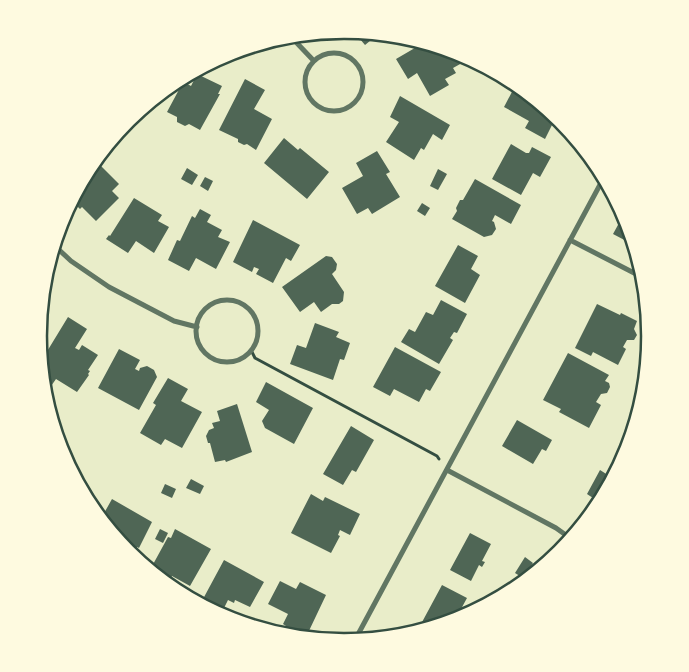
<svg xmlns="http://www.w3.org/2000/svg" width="689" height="672" viewBox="0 0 689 672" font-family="Cabin,sans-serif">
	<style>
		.building { fill: #4f6655 }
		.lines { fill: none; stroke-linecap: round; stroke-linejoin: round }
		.path { stroke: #344e41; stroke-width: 3 }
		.minor { stroke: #617663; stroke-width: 5 }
		.rim { fill: none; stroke: #344e41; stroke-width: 2.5 }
	</style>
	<rect width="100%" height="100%" fill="#e9edc9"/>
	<path class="building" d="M 354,32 L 371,35 L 376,36 L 365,45 Z
		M 420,45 L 456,52 L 462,63 L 453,68 L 456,73 L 445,79 L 449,85 L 430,96 L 417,73 L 408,79 L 396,59 Z
		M 197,74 L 222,86 L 218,94 L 220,94 L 200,130 L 189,124 L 185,126 L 177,122 L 177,117 L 167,112 L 182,84 L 184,82 L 191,86 Z
		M 245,79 L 265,90 L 254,109 L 272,119 L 256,150 L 247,144 L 244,145 L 238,142 L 238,139 L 219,130 Z
		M 514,88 L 556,117 L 545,139 L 525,128 L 529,121 L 504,107 Z
		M 400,96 L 450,125 L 442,140 L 433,134 L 424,150 L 421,148 L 414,160 L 386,142 L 399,122 L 390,117 Z
		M 284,138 L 298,150 L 300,148 L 329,172 L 307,199 L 264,163 Z
		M 511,144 L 526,153 L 529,153 L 532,147 L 551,157 L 540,177 L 533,173 L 521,195 L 492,179 Z
		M 377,151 L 390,172 L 386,174 L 400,197 L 372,214 L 368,208 L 357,214 L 342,188 L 363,176 L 356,163 Z
		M 99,164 L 119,184 L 112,191 L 119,198 L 96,221 L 82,207 L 80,209 L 73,202 Z
		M 187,168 L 198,175 L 192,185 L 181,179 Z
		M 438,169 L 447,174 L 438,190 L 430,186 Z
		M 205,177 L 213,181 L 208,191 L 200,186 Z
		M 475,179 L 521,205 L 511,224 L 495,215 L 492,221 L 494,222 L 496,229 L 492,235 L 484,237 L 452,219 L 457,211 L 456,208 L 460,200 L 463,200 Z
		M 134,198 L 162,215 L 158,221 L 169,227 L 154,253 L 136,241 L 128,253 L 106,239 L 109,235 L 110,236 Z
		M 422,203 L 430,208 L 425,216 L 417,211 Z
		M 200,209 L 211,215 L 207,222 L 222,230 L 218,237 L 230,242 L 216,269 L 196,258 L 189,271 L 168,260 L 177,240 L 180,241 L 192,216 L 195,218 Z
		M 624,214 L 627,219 L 632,244 L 613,234 Z
		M 253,220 L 300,245 L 291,261 L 286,258 L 273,283 L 256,274 L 259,269 L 254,267 L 252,272 L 233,262 Z
		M 458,245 L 478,256 L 471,269 L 480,275 L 465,303 L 435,286 Z
		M 326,256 L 332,257 L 337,264 L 336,270 L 332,274 L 344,292 L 343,301 L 339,304 L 332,304 L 321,312 L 314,302 L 300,312 L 282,287 Z
		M 441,300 L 467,314 L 457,333 L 454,332 L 450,338 L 453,340 L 439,364 L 401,342 L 409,329 L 415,332 L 426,312 L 433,315 Z
		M 597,304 L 620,315 L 621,313 L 637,321 L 634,329 L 637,335 L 634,340 L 627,340 L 623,347 L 626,349 L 618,365 L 593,352 L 591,356 L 575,348 Z
		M 68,317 L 87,329 L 75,348 L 79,350 L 82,345 L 98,355 L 88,370 L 90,371 L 88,374 L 89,375 L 77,392 L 56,379 L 49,389 L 43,358 Z
		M 315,323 L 339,332 L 336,337 L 350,343 L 344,360 L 340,359 L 333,380 L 290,364 L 297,345 L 306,348 Z
		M 395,347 L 441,372 L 430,391 L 426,389 L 419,402 L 394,389 L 390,396 L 373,387 Z
		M 119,349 L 140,360 L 135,369 L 139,371 L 140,368 L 147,366 L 154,370 L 157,377 L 139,410 L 98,388 Z
		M 568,353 L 609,375 L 605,381 L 609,383 L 610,387 L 607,393 L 601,394 L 596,402 L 601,405 L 589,428 L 559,412 L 561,409 L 543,400 Z
		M 168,378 L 188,389 L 181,401 L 202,412 L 182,448 L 165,439 L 161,445 L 140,433 L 156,405 L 153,403 Z
		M 266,382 L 313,408 L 294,444 L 265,428 L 262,421 L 269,410 L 256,402 Z
		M 237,404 L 252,452 L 226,462 L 225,460 L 215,462 L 210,443 L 208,443 L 206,436 L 209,430 L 214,428 L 212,423 L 220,421 L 217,411 Z
		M 517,420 L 552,440 L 546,451 L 542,449 L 533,464 L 502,446 Z
		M 351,426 L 374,440 L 356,472 L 352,470 L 343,485 L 323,474 Z
		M 600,470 L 611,477 L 596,500 L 587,494 Z
		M 191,479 L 204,486 L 200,494 L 186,488 Z
		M 165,484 L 176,489 L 172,498 L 161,493 Z
		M 311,494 L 323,501 L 325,497 L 360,514 L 350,535 L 340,530 L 338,535 L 340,536 L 331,553 L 291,533 Z
		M 112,499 L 152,522 L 139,548 L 137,547 L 133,554 L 127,551 L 103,515 Z
		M 160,529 L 168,533 L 163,543 L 155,539 Z
		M 175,529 L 211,549 L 190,586 L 172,576 L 170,580 L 151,568 L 168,537 L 171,538 Z
		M 470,533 L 491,544 L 482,561 L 485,562 L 482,567 L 479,565 L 471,581 L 450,570 Z
		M 525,557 L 533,563 L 523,578 L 515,573 Z
		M 224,560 L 264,582 L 250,607 L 235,600 L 234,603 L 228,600 L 223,610 L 203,599 Z
		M 280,581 L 296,589 L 300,582 L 326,595 L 307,635 L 285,629 L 286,626 L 283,624 L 288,614 L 268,604 Z
		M 442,585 L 467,598 L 455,620 L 425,626 L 421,624 Z"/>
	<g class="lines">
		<path class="path" d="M 251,350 L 255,358 L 437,456 L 439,459"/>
		<path class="minor" d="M 294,40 L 314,61
			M305 82a29 29 0 1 1 58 0a29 29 0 1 1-58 0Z
			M 570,240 L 638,275
			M 56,247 L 71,261 L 109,287 L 174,321 L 197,327
			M196 331a31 31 0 1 1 62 0a31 31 0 1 1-62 0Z
			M 447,470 L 556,528 L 570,538
			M 355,640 L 602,181"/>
	</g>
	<path d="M0 0H689V672H0ZM47 336a297 297 0 1 1 594 0a297 297 0 1 1-594 0Z" fill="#fefae0" fill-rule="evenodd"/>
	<path class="rim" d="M47 336a297 297 0 1 1 594 0a297 297 0 1 1-594 0Z"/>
</svg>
